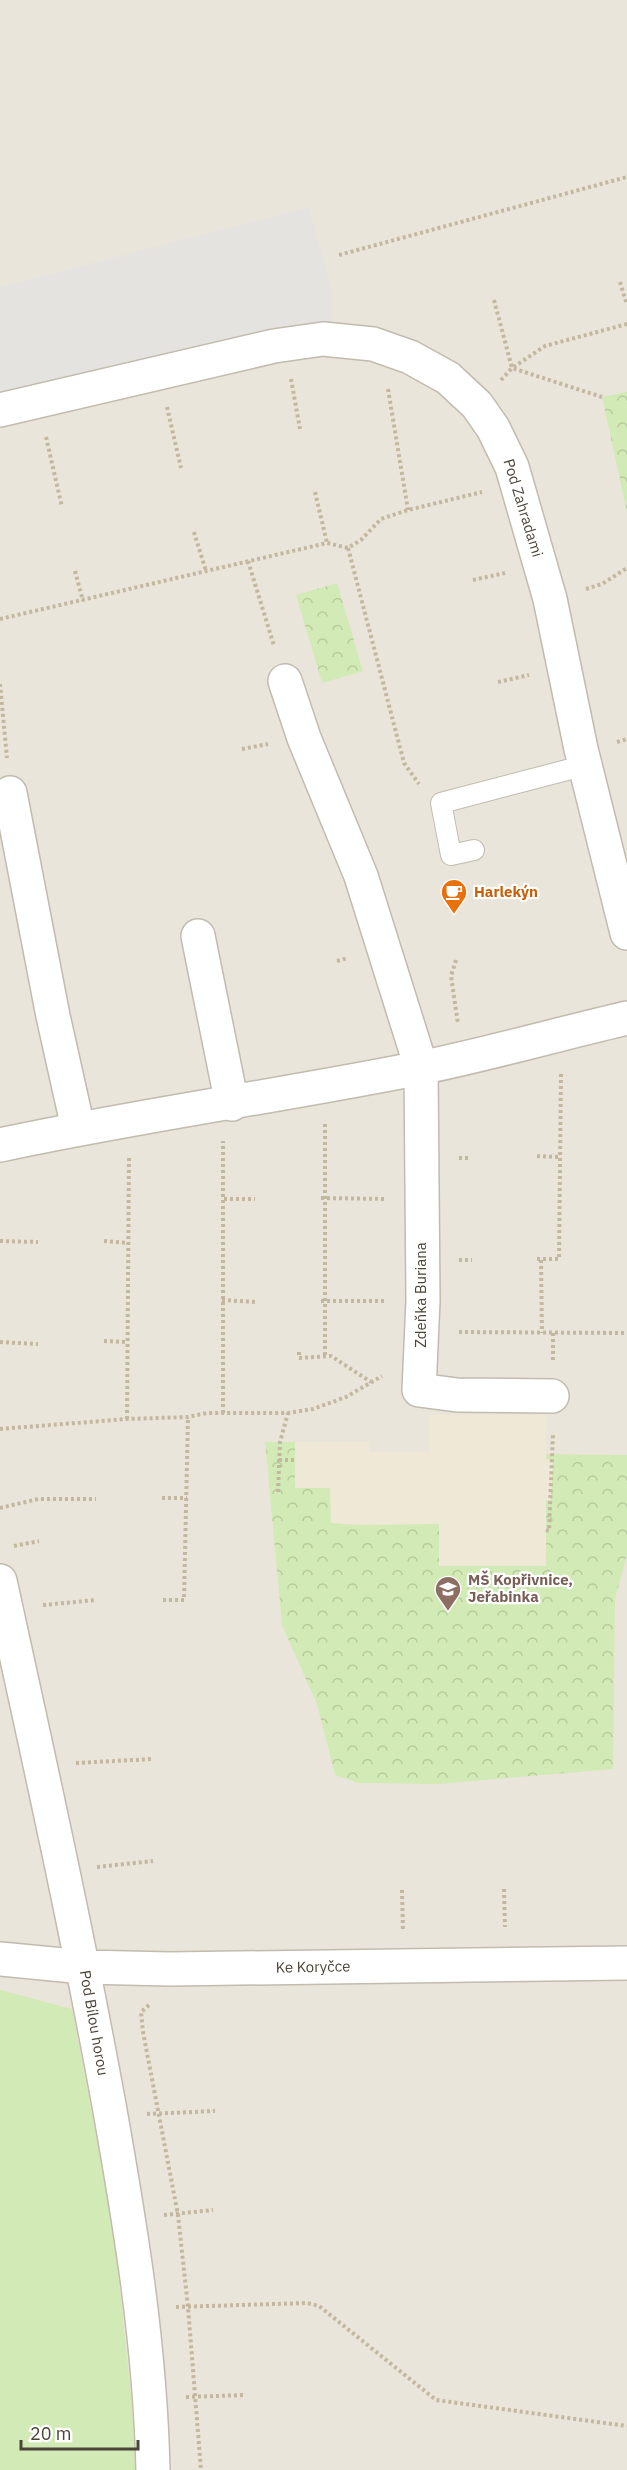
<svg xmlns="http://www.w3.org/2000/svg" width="627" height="2470" viewBox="0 0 627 2470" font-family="'IBM Plex Sans',sans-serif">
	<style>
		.residential { fill: #eae5da }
		.education { fill: #efe8d6 }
		.forest { fill: url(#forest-crowns) }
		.garden { fill: #d2eab5 }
		.parking { fill: #e5e3e0 }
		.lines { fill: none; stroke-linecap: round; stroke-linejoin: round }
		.service-casing { stroke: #c2bbae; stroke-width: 22 }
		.minor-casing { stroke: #c2bbae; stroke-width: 36 }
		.path { stroke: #c4b79f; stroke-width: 4; stroke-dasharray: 3 3; stroke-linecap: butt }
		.service { stroke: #fff; stroke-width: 20 }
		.minor { stroke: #fff; stroke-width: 33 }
		.labels { text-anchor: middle; stroke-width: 4.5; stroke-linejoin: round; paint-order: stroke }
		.street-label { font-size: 15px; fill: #4b4439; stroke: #fff }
		.food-label { font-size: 15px; font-weight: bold; fill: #c56008; stroke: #fff; text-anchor: start }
		.education-label { font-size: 15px; font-weight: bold; fill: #785e54; stroke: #fff; text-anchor: start }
	</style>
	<defs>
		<pattern id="forest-crowns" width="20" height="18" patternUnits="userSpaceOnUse" patternTransform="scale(1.5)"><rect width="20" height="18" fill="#d2eab5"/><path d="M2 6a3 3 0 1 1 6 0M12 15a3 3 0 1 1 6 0" fill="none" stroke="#b6ca9c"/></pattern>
	</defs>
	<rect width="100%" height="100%" fill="#f6f3ec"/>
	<path class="residential" d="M 0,0 L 627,0 L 627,2470 L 0,2470 Z"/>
	<path class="education" d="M 429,1415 L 546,1415 L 546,1454 L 627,1455 L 627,1555 L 615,1599 L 613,1769 L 438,1784 L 358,1783 L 335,1775 L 317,1704 L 282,1625 L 265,1442 L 369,1442 L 370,1452 L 429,1452 Z"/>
	<path class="forest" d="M 627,392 L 627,512 L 602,397 Z
		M 337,583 L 363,671 L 322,683 L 296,595 Z
		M 265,1442 L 295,1442 L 295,1488 L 330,1488 L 331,1523 L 359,1525 L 439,1524 L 439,1566 L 546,1566 L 546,1500 L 551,1500 L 553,1460 L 546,1459 L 546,1454 L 627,1455 L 627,1555 L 615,1599 L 613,1769 L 438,1784 L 358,1783 L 335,1775 L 317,1704 L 282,1625 Z"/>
	<path class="garden" d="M 0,1990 L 72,2009 L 113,2223 L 132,2405 L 135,2470 L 0,2470 Z"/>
	<path class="parking" d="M 309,207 L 332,292 L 332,322 L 0,400 L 0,287 Z"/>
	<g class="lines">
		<g class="service-casing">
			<path id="service" d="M 474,850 L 451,855 L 441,803 L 586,765"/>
		</g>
		<g class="minor-casing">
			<path id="minor" d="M 0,410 L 274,346 L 323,339 L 373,344 L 410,357 L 448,378 L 477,405 L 493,428 L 512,467 L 550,599 L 581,749 L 627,933
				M 285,681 L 304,738 L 361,876 L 421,1067 L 423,1301 L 419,1390 L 457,1395 L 552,1396
				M 10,793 L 53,1016 L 78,1128
				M 198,936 L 232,1104
				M 0,1145 C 139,1115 280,1096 420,1068 C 489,1054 558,1034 627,1018
				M 0,1581 C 38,1755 77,1930 109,2105 C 131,2229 150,2344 153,2470
				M 0,1959 L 84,1967 L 170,1969 L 627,1963"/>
		</g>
		<path class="path" d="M 339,255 L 627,177
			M 620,282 L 627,305
			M 494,300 L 512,368 L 602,397
			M 291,379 L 300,429
			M 501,380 L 512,368 L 545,346 L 627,324
			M 388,389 L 408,510
			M 167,407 L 181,468
			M 46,437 L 62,507
			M 315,492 L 327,543
			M 194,532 L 206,571
			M 348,548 L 404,763 L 419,784
			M 248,561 L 274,646
			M 75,571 L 83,601
			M 473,580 L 505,573
			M 586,589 L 602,584 L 627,568
			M 0,619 L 327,543 L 348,548 L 361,540 L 381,519 L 408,510 L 482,492
			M 498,682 L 529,675
			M 0,684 L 7,758
			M 617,742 L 627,739
			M 242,749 L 268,744
			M 456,960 L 451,976 L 458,1024
			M 337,961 L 348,958
			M 325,1124 L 325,1357
			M 537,1156 L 559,1157
			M 459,1158 L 471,1158
			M 321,1198 L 387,1199
			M 224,1199 L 255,1199
			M 0,1241 L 38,1242
			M 104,1241 L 127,1243
			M 537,1259 L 559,1259 L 561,1073
			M 459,1260 L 472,1260
			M 541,1260 L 542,1333
			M 222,1300 L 256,1302
			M 321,1301 L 387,1301
			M 459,1332 L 627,1333
			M 104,1341 L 126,1342
			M 0,1342 L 38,1344
			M 299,1352 L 299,1358 L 331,1356 L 371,1382
			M 553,1360 L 553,1333
			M 223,1413 L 223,1141
			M 127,1419 L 129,1155
			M 0,1429 L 127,1419 L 188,1417 L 207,1413 L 288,1413 L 313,1409 L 346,1397 L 382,1376
			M 279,1460 L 295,1460
			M 278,1492 L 280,1442 L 288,1413
			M 162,1498 L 187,1498
			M 0,1508 L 38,1499 L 96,1499
			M 546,1530 L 549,1531 L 553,1433
			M 14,1546 L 39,1541
			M 163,1600 L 184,1600 L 188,1417
			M 43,1605 L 96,1600
			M 76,1763 L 153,1759
			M 97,1867 L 153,1861
			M 504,1889 L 505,1927
			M 402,1890 L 403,1931
			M 149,2005 L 141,2012 L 143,2032 L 178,2215 L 188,2307 L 201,2470
			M 147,2114 L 215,2111
			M 164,2215 L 213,2210
			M 176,2307 L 307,2303 L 319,2306 L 436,2400 L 627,2426
			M 186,2397 L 246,2395"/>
		<use href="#service" class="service"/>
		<use href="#minor" class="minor"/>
	</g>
	<defs>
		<g id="cafe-pin" transform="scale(1.35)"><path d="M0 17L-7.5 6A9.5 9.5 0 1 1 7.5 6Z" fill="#e8710a" stroke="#fff"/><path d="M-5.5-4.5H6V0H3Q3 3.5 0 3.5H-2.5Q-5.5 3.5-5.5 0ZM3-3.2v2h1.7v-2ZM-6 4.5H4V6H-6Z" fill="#fff"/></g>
		<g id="school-pin" transform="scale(1.35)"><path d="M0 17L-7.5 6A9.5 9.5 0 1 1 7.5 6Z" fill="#8d6e63" stroke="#fff"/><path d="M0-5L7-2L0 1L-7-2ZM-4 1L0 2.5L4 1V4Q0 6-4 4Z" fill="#fff"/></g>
	</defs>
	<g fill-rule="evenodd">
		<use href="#cafe-pin" x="454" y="892"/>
		<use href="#school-pin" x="448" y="1589"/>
	</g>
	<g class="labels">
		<g class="street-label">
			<text transform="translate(523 508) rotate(73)" y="5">Pod Zahradami</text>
			<text transform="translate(421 1295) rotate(-90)" y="5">Zdeňka Buriana</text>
			<text transform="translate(313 1967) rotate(-1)" y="5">Ke Koryčce</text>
			<text transform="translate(94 2023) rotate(80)" y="5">Pod Bílou horou</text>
		</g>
		<g class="food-label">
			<text x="474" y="897">Harlekýn</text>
		</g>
		<g class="education-label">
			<text x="468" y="1585">MŠ Kopřivnice,<tspan x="468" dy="17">Jeřabinka</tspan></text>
		</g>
	</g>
	<path d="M21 2440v9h117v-9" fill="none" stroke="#4b4439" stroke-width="3"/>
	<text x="30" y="2440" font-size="18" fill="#4b4439" stroke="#ffffff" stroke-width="4.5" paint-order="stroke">20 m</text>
</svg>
